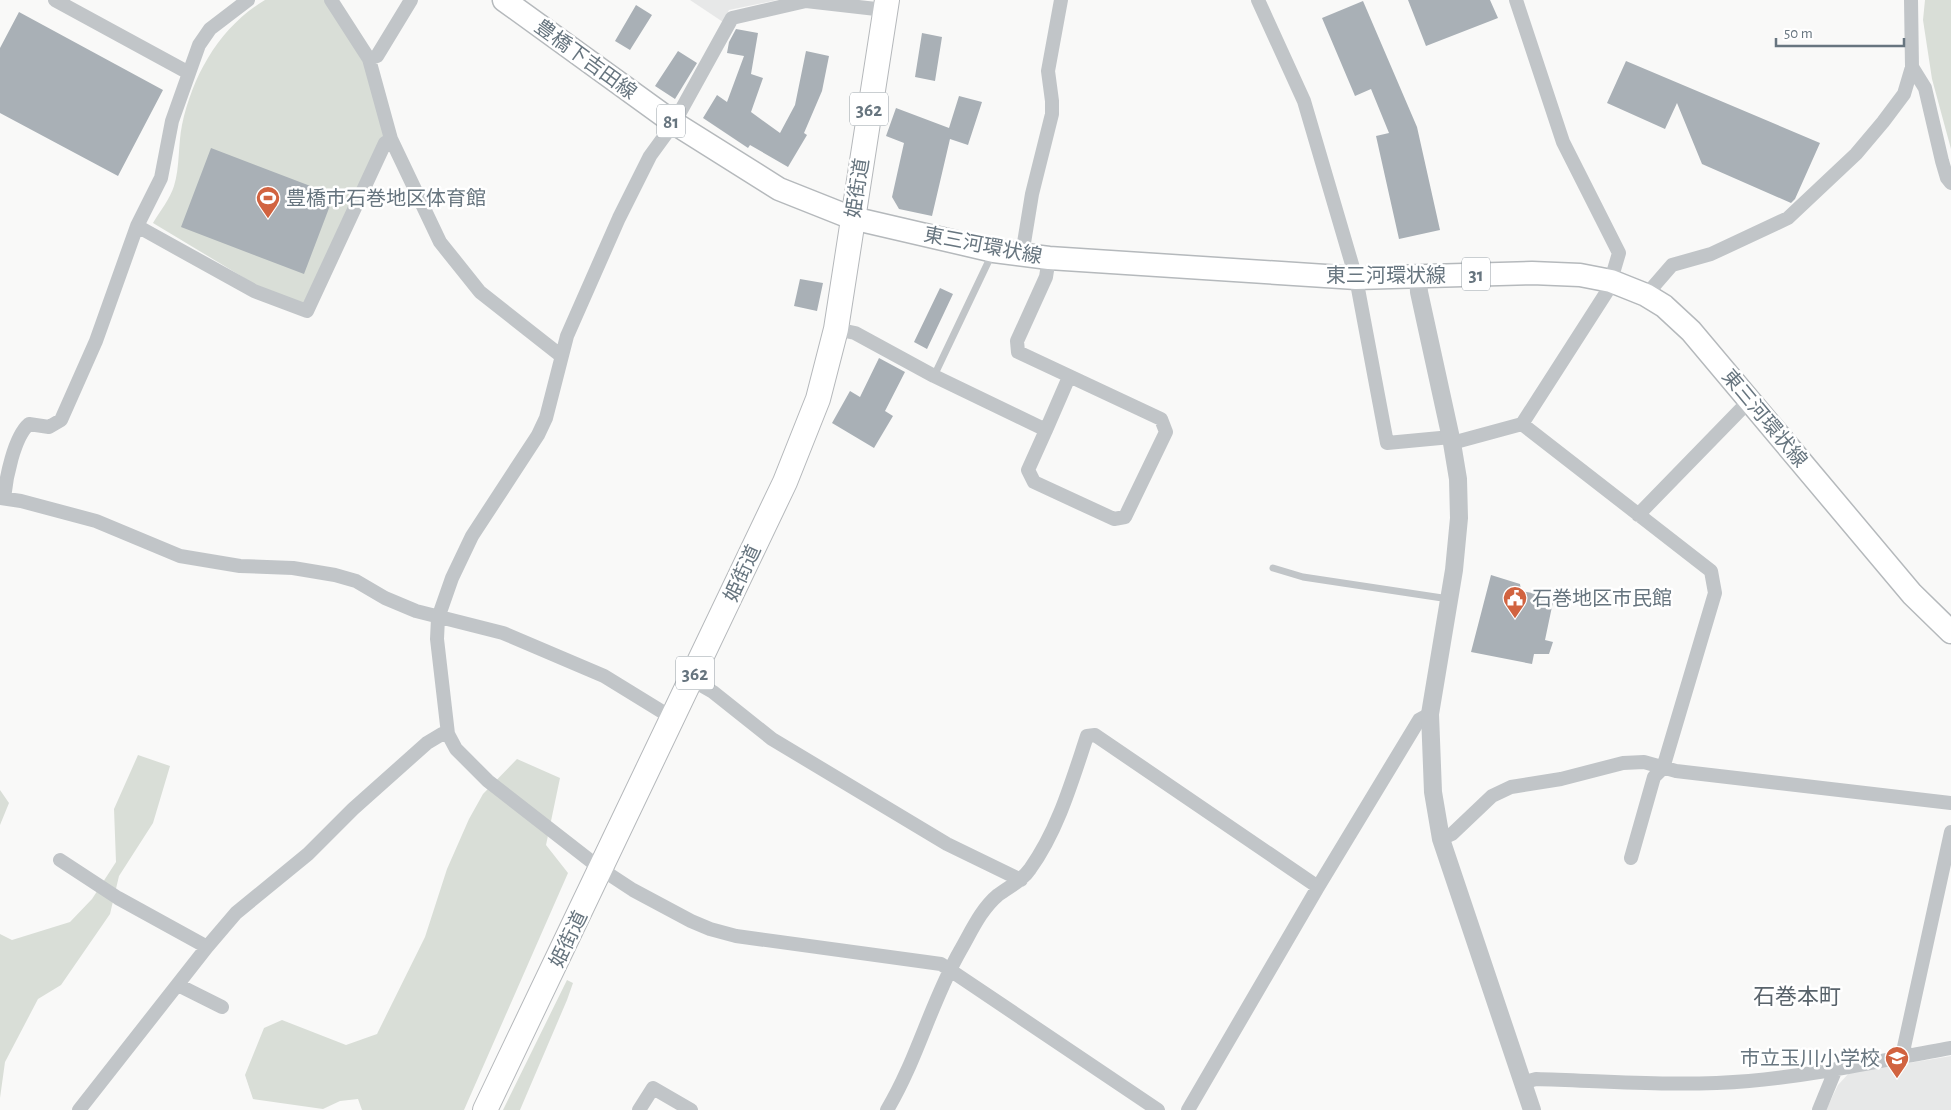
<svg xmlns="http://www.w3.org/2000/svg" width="1951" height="1110" viewBox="0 0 1951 1110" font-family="'Alegreya Sans','Noto Sans JP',sans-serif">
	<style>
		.built { fill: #e7e8e8 }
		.green { fill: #d9ded7 }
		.building { fill: #a9b0b6 }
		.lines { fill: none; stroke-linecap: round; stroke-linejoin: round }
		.primary-casing { stroke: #b5b9bc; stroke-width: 25 }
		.trunk-casing { stroke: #b5b8bb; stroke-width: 26 }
		.service { stroke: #c1c5c8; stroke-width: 7 }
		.minor { stroke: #c1c5c8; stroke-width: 14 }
		.tertiary { stroke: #c1c5c8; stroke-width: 18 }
		.primary { stroke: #fff; stroke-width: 22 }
		.trunk { stroke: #fff; stroke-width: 24 }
		.labels { text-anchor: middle; stroke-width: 5; stroke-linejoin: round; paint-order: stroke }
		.shield { fill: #fff; stroke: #959ea5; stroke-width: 1 }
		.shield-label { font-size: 19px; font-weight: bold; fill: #67757f }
		.street-label { font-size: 20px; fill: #67757f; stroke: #fff }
		.poi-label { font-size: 20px; fill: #67757f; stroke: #fff; text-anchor: start }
		.quarter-label { font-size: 22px; fill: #59636b; stroke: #fff }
	</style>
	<rect width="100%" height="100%" fill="#f9f9f8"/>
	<path class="built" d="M 690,0 L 777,0 L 729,10 L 723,22 Z
		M 1951,1056 L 1951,1110 L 1826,1110 L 1838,1085 L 1849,1073 Z"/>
	<path class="green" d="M 265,0 L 327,0 L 367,66 L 385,135 L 303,304 L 256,285 L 153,223 C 160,211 170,199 174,186 C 180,167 178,144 182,125 C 193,74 220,27 265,0 Z
		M 1925,0 L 1951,0 L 1951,149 L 1932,79 L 1923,20 Z
		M 138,755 L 170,766 L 153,823 L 119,876 L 110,914 L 61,985 L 38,999 L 5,1062 L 0,1098 L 0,934 L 12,940 L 70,922 L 92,899 L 116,862 L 114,809 Z
		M 517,759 L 560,778 L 546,845 L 568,873 L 464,1110 L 362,1110 L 358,1099 L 340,1101 L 323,1109 L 253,1099 L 245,1075 L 264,1028 L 282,1020 L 346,1045 L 377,1034 L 425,937 L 447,869 L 469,819 L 483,794 Z
		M 0,790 L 9,803 L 0,825 Z
		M 567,980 L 573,983 L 567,1000 L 520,1110 L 503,1110 Z"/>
	<path class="building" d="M 1408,0 L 1490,0 L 1498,18 L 1426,46 Z
		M 1363,1 L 1417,127 L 1440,230 L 1399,239 L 1376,136 L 1389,133 L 1371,89 L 1355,96 L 1322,18 Z
		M 636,5 L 652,15 L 630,50 L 615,41 Z
		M 19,12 L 163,90 L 118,176 L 0,113 L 0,48 Z
		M 736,29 L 758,33 L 751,74 L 763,78 L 751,112 L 780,133 L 795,105 L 806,51 L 829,56 L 822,91 L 804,133 L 807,135 L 788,167 L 750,145 L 748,148 L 703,118 L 717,95 L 727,102 L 744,56 L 727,53 L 729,42 Z
		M 922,33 L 942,37 L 935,81 L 915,77 Z
		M 678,51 L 697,63 L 675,99 L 655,86 Z
		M 1626,61 L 1820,143 L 1795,199 L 1791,203 L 1702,164 L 1677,103 L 1665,129 L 1607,103 Z
		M 959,96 L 982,102 L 968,145 L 950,139 L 932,216 L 899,209 L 892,197 L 904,143 L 886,136 L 896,108 L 949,128 Z
		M 211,148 L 334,195 L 304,274 L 181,227 Z
		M 800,279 L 823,283 L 817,311 L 794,306 Z
		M 940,288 L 953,294 L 927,349 L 914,342 Z
		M 879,358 L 905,372 L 885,411 L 893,416 L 874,448 L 832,423 L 850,391 L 860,397 Z
		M 1491,575 L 1520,584 L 1521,591 L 1554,597 L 1545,640 L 1553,642 L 1549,654 L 1534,654 L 1532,664 L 1471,652 Z"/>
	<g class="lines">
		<g class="primary-casing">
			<path id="primary" d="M 504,0 L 674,123 L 779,189 L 852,218 L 994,251 L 1049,258 L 1356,278 L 1532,273 L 1580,275 L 1611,281 L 1646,295 L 1664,306 L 1691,331 L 1912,594 L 1951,632"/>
		</g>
		<g class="trunk-casing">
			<path id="trunk" d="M 485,1110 L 785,482 L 818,399 L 836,329 L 887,0"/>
		</g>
		<path class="service" d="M 934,376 L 992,254
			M 1273,568 L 1303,577 L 1449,599"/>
		<path class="minor" d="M 55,0 L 189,73
			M 331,0 L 369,59 L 391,139 L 440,242 L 480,292 L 560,355
			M 1258,0 L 1304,101 L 1356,278 L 1387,443 L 1451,437
			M 1911,0 L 1912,67 L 1925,88 L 1942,161 L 1947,178 L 1951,183
			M 885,10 L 806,1 L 732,18 L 674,123 L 650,156 L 619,218 L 567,336 L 546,418 L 538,435 L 472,536 L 452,578 L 438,618 L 437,639 L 448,734 L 456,749 L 488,781 L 601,869 L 633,890 L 691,921 L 710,929 L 736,936 L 941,964 L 1158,1110
			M 369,59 L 377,56 L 411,0
			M 137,226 L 254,291 L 307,311 L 385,143 L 391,139
			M 1022,255 L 1032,194 L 1052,114 L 1052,101 L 1048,71 L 1061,0
			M 1646,295 L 1672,265 L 1711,254 L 1788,218 L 1856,154 L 1883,122 L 1904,94 L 1912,67
			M 836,329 L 855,333 L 934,376 L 1046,430 L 1069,377
			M 1522,424 L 1711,571 L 1715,593 L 1663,768 L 1654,777 L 1631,858
			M 1046,430 L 1028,470 L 1034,482 L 1114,519 L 1125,517 L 1166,432 L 1161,419 L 1018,352 L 1017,341 L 1046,277 L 1049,258
			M 1452,443 L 1522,424 L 1608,290 L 1619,253 L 1563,142 L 1516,0
			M 0,498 L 21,501 L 96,521 L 180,556 L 240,566 L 293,568 L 335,575 L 356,581 L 385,598 L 416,611 L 503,633 L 604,676 L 674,719
			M 4,498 C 6,478 14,437 29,424 L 49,427 L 61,420 L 96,341 L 137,226 L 161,178 L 172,121 L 199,45 L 210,29 L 248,0
			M 1638,515 L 1750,400
			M 692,680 L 713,692 L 772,739 L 947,844 L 1021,880
			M 1441,839 L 1452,834 L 1492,796 L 1511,787 L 1561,779 L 1623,763 L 1644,762 L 1676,771 L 1951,803
			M 60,860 L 118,898 L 207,947
			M 178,985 L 222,1007
			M 1906,1056 L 1904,1047 L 1951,832
			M 1525,1082 L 1536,1079 C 1607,1081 1678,1087 1749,1081 C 1817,1075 1884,1060 1951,1048
			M 79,1110 L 207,947 L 236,913 L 308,854 L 353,809 L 427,743 L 442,734 L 448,734
			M 639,1110 L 653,1088 L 691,1110
			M 887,1110 C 917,1060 931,1002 960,951 C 971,932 981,909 998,895 C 1010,886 1022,881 1030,869 C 1058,830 1072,781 1087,736 L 1095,735 L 1318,887
			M 1188,1110 L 1318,887 L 1419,720 L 1430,714
			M 1819,1110 L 1835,1071"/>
		<path class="tertiary" d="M 1418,276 L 1419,292 L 1452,443 L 1458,479 L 1459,518 L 1454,570 L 1430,714 L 1433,792 L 1441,839 L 1532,1110"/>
		<use href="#primary" class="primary"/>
		<use href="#trunk" class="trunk"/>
	</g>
	<defs>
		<g id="stadium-pin" transform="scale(1.25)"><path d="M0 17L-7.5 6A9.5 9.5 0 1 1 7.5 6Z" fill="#d16340" stroke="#fff"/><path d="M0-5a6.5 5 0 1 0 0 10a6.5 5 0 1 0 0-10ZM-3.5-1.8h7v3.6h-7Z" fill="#fff"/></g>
		<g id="civic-pin" transform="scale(1.25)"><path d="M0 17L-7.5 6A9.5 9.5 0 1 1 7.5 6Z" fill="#d16340" stroke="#fff"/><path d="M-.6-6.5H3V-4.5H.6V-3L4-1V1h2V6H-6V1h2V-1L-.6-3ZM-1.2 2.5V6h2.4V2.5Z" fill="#fff"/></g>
		<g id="school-pin" transform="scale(1.25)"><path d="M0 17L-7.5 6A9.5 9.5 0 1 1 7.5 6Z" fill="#d16340" stroke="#fff"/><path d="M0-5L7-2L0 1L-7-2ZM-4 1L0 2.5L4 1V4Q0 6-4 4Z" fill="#fff"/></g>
	</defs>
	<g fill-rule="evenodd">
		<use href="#stadium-pin" x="268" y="198"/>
		<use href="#civic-pin" x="1515" y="598"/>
		<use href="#school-pin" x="1897" y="1058"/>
	</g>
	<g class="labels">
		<g class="shield">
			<rect x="850" y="92.5" width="38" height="33" rx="4"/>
			<rect x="657" y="104.5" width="28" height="33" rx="4"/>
			<rect x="1462" y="257.5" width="28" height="33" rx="4"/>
			<rect x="676" y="656.5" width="38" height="33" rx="4"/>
		</g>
		<g class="shield-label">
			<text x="869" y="116">362</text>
			<text x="671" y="128">81</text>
			<text x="1476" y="281">31</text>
			<text x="695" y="680">362</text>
		</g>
		<g class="street-label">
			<text transform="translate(586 59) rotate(36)" y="7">豊橋下吉田線</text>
			<text transform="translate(857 188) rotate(-81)" y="7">姫街道</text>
			<text transform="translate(983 245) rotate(11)" y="7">東三河環状線</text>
			<text x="1386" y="282">東三河環状線</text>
			<text transform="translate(1765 418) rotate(50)" y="7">東三河環状線</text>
			<text transform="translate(742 573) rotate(-65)" y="7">姫街道</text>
			<text transform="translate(568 939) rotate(-64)" y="7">姫街道</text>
		</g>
		<g class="poi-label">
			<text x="286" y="205">豊橋市石巻地区体育館</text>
			<text x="1532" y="605">石巻地区市民館</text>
			<text x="1880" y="1065" text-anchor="end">市立玉川小学校</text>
		</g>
		<g class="quarter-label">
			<text x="1797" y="1004">石巻本町</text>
		</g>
	</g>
	<path d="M1776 38v8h128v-8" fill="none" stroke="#67757f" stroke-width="2.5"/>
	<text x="1784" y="38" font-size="15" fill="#67757f" stroke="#ffffff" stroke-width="4" paint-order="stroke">50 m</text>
</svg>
